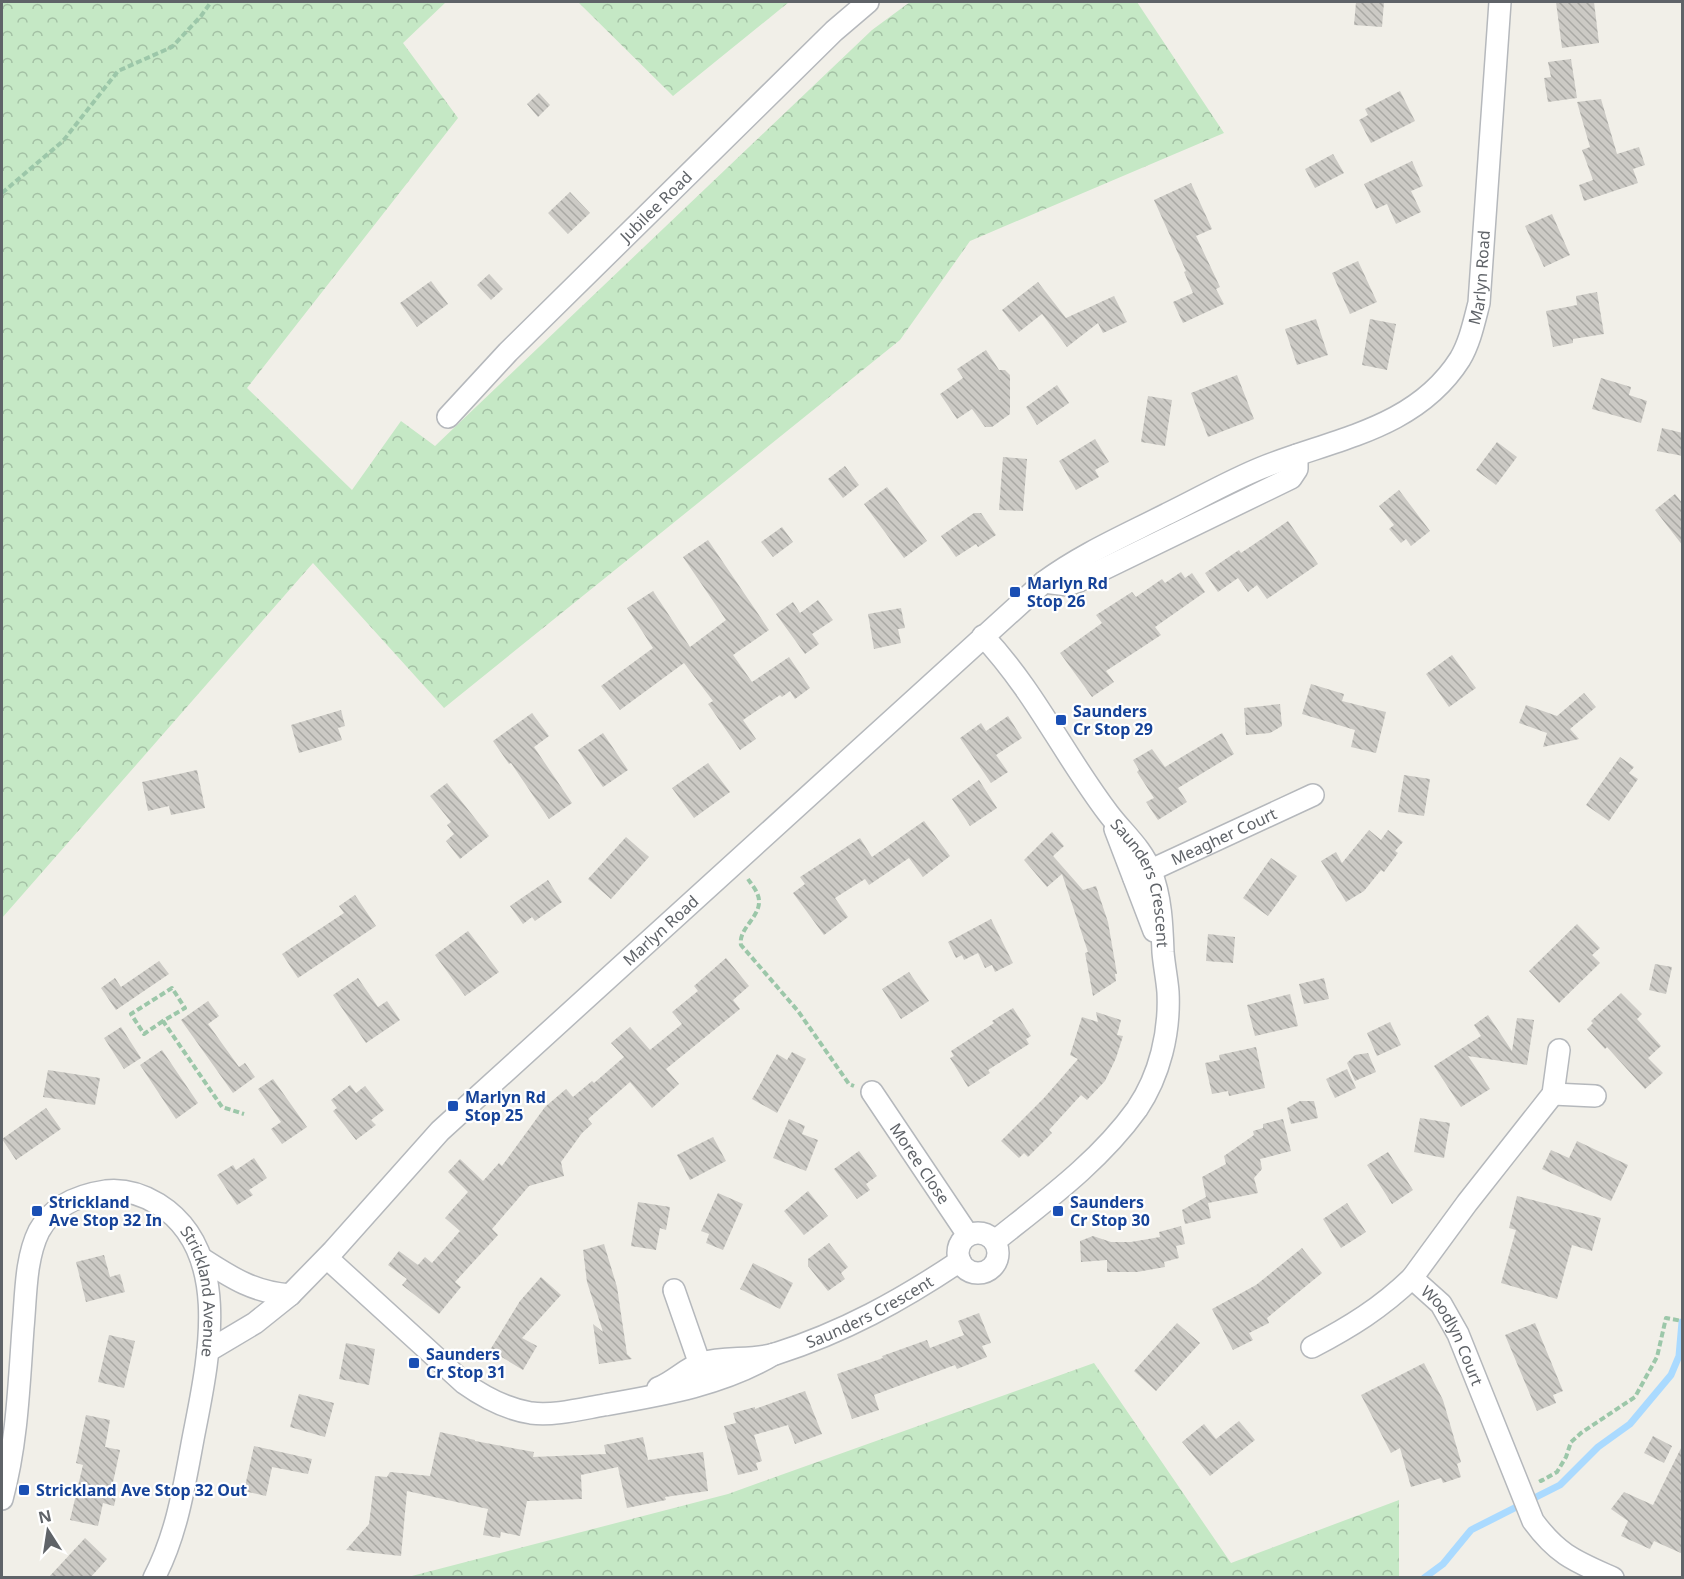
<svg xmlns="http://www.w3.org/2000/svg" width="1684" height="1579" viewBox="0 0 1684 1579" font-family="'Noto Sans',sans-serif">
	<style>
		.forest { fill: url(#forest-crowns) }
		.lines { fill: none; stroke-linecap: round; stroke-linejoin: round }
		.stream { stroke: #aadaff; stroke-width: 7 }
		.building { fill: url(#building-back-hatch) }
		.minor-casing { stroke: #b5b8bc; stroke-width: 24 }
		.path { stroke: #9cc7a9; stroke-width: 4; stroke-dasharray: 6 3; stroke-linecap: butt }
		.minor { stroke: #fff; stroke-width: 21 }
		.transit-dot { fill: #1a4fb4; stroke: #fff; stroke-width: 2 }
		.labels { text-anchor: middle; stroke-width: 4.5; stroke-linejoin: round; paint-order: stroke }
		.street-label { font-size: 16px; fill: #5f6368; stroke: #fff }
		.transit-label { font-size: 16px; font-weight: bold; fill: #164399; stroke: #fff; text-anchor: start }
	</style>
	<defs>
		<pattern id="forest-crowns" width="20" height="18" patternUnits="userSpaceOnUse" patternTransform="scale(1.5)"><rect width="20" height="18" fill="#c5e8c5"/><path d="M2 6a3 3 0 1 1 6 0M12 15a3 3 0 1 1 6 0" fill="none" stroke="#a3c0a4"/></pattern>
		<pattern id="building-back-hatch" width="6" height="6" patternUnits="userSpaceOnUse" patternTransform="scale(1.5)"><rect width="6" height="6" fill="#cccac5"/><path d="M-1 5l2 2M0 0l6 6M5-1l2 2" fill="none" stroke="#a9a8a4"/></pattern>
	</defs>
	<rect width="100%" height="100%" fill="#f1efe8"/>
	<path class="forest" d="M 2,2 L 446,2 L 403,43 L 458,118 L 247,388 L 352,490 L 401,421 L 435,446 L 872,30 L 910,2 L 1137,2 L 1224,133 L 970,241 L 900,340 L 444,708 L 313,563 L 2,918 Z
		M 578,2 L 789,2 L 673,96 Z
		M 1094,1363 L 1231,1563 L 1399,1500 L 1399,1577 L 408,1577 L 728,1494 Z"/>
	<g class="lines">
		<path class="stream" d="M 1424,1578 L 1443,1564 L 1471,1530 L 1560,1485 L 1598,1447 L 1630,1424 L 1671,1375 L 1679,1356 L 1682,1322"/>
	</g>
	<path class="building" d="M 1356,2 L 1384,2 L 1382,27 L 1354,25 Z
		M 1556,2 L 1594,2 L 1599,43 L 1562,48 Z
		M 1571,59 L 1577,98 L 1548,102 L 1544,78 L 1551,77 L 1548,62 Z
		M 1400,91 L 1415,121 L 1371,143 L 1359,120 L 1368,115 L 1365,109 Z
		M 539,93 L 550,105 L 538,117 L 527,104 Z
		M 1601,99 L 1617,154 L 1639,147 L 1645,165 L 1633,169 L 1638,183 L 1584,201 L 1579,185 L 1593,180 L 1582,150 L 1590,147 L 1577,102 Z
		M 1333,154 L 1344,173 L 1315,188 L 1305,169 Z
		M 1412,161 L 1423,186 L 1411,191 L 1421,212 L 1396,224 L 1387,204 L 1376,209 L 1364,184 Z
		M 1191,183 L 1212,229 L 1196,236 L 1220,287 L 1216,289 L 1224,304 L 1183,323 L 1173,302 L 1193,293 L 1184,272 L 1186,271 L 1154,200 Z
		M 570,192 L 590,213 L 568,234 L 548,213 Z
		M 1552,214 L 1570,255 L 1544,267 L 1525,226 Z
		M 1358,261 L 1377,302 L 1350,314 L 1332,273 Z
		M 489,274 L 503,289 L 491,300 L 477,285 Z
		M 431,281 L 448,304 L 417,327 L 400,303 Z
		M 1038,282 L 1066,318 L 1114,296 L 1127,322 L 1103,333 L 1098,323 L 1067,347 L 1042,314 L 1019,332 L 1002,310 Z
		M 1597,292 L 1604,334 L 1573,339 L 1573,343 L 1553,347 L 1546,311 L 1577,305 L 1576,296 Z
		M 1316,319 L 1328,355 L 1297,365 L 1285,329 Z
		M 1370,319 L 1396,324 L 1387,370 L 1362,365 Z
		M 986,350 L 999,370 L 1005,370 L 1010,375 L 1010,414 L 992,427 L 985,427 L 972,409 L 957,419 L 940,394 L 963,378 L 957,369 Z
		M 1237,375 L 1254,419 L 1208,437 L 1191,393 Z
		M 1601,378 L 1631,387 L 1629,395 L 1647,401 L 1641,423 L 1592,409 Z
		M 1057,385 L 1069,403 L 1037,425 L 1026,407 Z
		M 1148,396 L 1172,400 L 1165,446 L 1141,442 Z
		M 1662,428 L 1683,433 L 1683,456 L 1657,451 Z
		M 1095,439 L 1109,462 L 1095,470 L 1099,477 L 1076,490 L 1059,461 Z
		M 1497,442 L 1517,457 L 1496,485 L 1476,470 Z
		M 1003,457 L 1027,459 L 1023,511 L 999,510 Z
		M 845,466 L 859,485 L 843,498 L 828,479 Z
		M 887,487 L 927,541 L 904,558 L 864,504 Z
		M 1399,490 L 1430,531 L 1411,546 L 1406,539 L 1401,543 L 1389,529 L 1394,525 L 1379,506 Z
		M 1675,494 L 1683,504 L 1683,546 L 1655,510 Z
		M 974,513 L 981,513 L 996,535 L 978,547 L 976,544 L 956,557 L 941,536 Z
		M 1288,521 L 1318,564 L 1267,599 L 1257,585 L 1248,592 L 1238,578 L 1218,592 L 1205,573 L 1239,550 L 1241,553 Z
		M 782,527 L 793,542 L 773,557 L 761,542 Z
		M 708,540 L 769,630 L 733,655 L 752,682 L 789,657 L 810,688 L 795,699 L 790,691 L 782,697 L 780,695 L 743,720 L 756,739 L 740,750 L 708,704 L 713,701 L 684,663 L 620,710 L 601,686 L 653,648 L 627,608 L 653,591 L 690,647 L 726,620 L 683,557 Z
		M 1181,572 L 1185,578 L 1192,573 L 1205,592 L 1155,627 L 1161,635 L 1106,671 L 1114,682 L 1092,697 L 1060,653 L 1102,623 L 1096,615 L 1132,592 L 1136,597 L 1162,579 L 1165,583 Z
		M 818,600 L 833,620 L 812,634 L 819,644 L 805,654 L 776,614 L 793,602 L 800,613 Z
		M 901,608 L 905,628 L 898,629 L 901,643 L 874,649 L 868,614 Z
		M 1452,655 L 1476,688 L 1449,707 L 1426,674 Z
		M 1311,684 L 1344,694 L 1342,701 L 1386,712 L 1376,753 L 1351,747 L 1355,730 L 1302,714 Z
		M 1584,693 L 1596,707 L 1570,729 L 1579,739 L 1543,747 L 1547,733 L 1519,723 L 1526,705 L 1557,716 Z
		M 1280,704 L 1282,726 L 1270,733 L 1246,735 L 1244,708 Z
		M 341,710 L 345,726 L 338,728 L 342,740 L 299,753 L 291,725 Z
		M 532,713 L 549,736 L 534,747 L 572,803 L 549,819 L 511,763 L 509,764 L 493,741 Z
		M 1008,716 L 1022,738 L 996,755 L 1008,772 L 991,783 L 960,738 L 981,723 L 986,731 Z
		M 603,733 L 628,770 L 603,787 L 578,750 Z
		M 1222,733 L 1234,754 L 1178,788 L 1187,802 L 1158,820 L 1146,802 L 1154,798 L 1137,772 L 1139,770 L 1133,760 L 1152,749 L 1165,767 Z
		M 1620,757 L 1634,767 L 1629,773 L 1638,779 L 1609,821 L 1586,805 Z
		M 708,763 L 730,792 L 694,818 L 672,788 Z
		M 197,770 L 205,808 L 171,815 L 169,806 L 148,811 L 142,782 Z
		M 1404,775 L 1430,779 L 1424,816 L 1398,812 Z
		M 979,780 L 997,808 L 970,826 L 952,799 Z
		M 447,783 L 489,836 L 460,859 L 446,841 L 454,834 L 447,825 L 451,822 L 430,796 Z
		M 924,821 L 950,856 L 923,877 L 909,858 L 869,885 L 865,879 L 835,898 L 848,917 L 824,935 L 793,893 L 805,884 L 800,877 L 860,838 L 872,857 Z
		M 1369,830 L 1381,840 L 1388,830 L 1403,842 L 1395,851 L 1398,853 L 1384,872 L 1381,870 L 1364,891 L 1346,902 L 1321,861 L 1336,852 L 1342,863 Z
		M 1052,832 L 1064,846 L 1053,856 L 1083,890 L 1096,886 L 1108,922 L 1117,974 L 1115,974 L 1116,981 L 1093,996 L 1085,953 L 1088,952 L 1062,874 L 1047,887 L 1024,860 Z
		M 626,837 L 649,857 L 611,899 L 588,879 Z
		M 1271,858 L 1297,876 L 1268,916 L 1243,898 Z
		M 548,880 L 562,902 L 535,921 L 532,917 L 523,924 L 510,906 Z
		M 355,895 L 376,926 L 298,978 L 282,954 L 344,913 L 339,906 Z
		M 991,919 L 1013,963 L 995,972 L 992,965 L 985,968 L 978,953 L 964,960 L 962,955 L 956,958 L 948,942 Z
		M 1577,924 L 1600,948 L 1592,955 L 1600,963 L 1559,1003 L 1529,971 Z
		M 468,931 L 499,972 L 465,996 L 435,955 Z
		M 1208,934 L 1235,937 L 1233,963 L 1206,961 Z
		M 726,958 L 749,986 L 733,1000 L 740,1009 L 666,1069 L 679,1084 L 652,1108 L 630,1082 L 588,1119 L 592,1124 L 582,1133 L 561,1162 L 564,1176 L 529,1186 L 492,1229 L 498,1235 L 455,1282 L 461,1287 L 439,1314 L 402,1285 L 407,1279 L 388,1265 L 399,1251 L 418,1265 L 425,1257 L 432,1263 L 460,1231 L 445,1218 L 468,1192 L 448,1172 L 460,1159 L 483,1181 L 499,1163 L 502,1166 L 545,1107 L 566,1089 L 573,1097 L 592,1081 L 594,1083 L 624,1057 L 611,1043 L 630,1027 L 650,1050 L 682,1024 L 672,1012 L 698,991 L 694,986 Z
		M 159,961 L 169,974 L 116,1010 L 101,988 L 115,978 L 121,987 Z
		M 1655,964 L 1672,967 L 1666,994 L 1649,990 Z
		M 909,972 L 929,1001 L 901,1019 L 882,989 Z
		M 358,978 L 378,1007 L 387,1001 L 400,1020 L 366,1043 L 333,995 Z
		M 1324,978 L 1329,999 L 1304,1004 L 1299,984 Z
		M 1621,993 L 1642,1014 L 1637,1019 L 1661,1046 L 1648,1058 L 1663,1073 L 1645,1089 L 1607,1047 L 1605,1049 L 1587,1029 L 1593,1023 L 1591,1021 Z
		M 1290,994 L 1298,1026 L 1255,1036 L 1247,1005 Z
		M 208,1001 L 219,1016 L 208,1024 L 239,1067 L 245,1063 L 255,1077 L 233,1093 L 181,1020 Z
		M 1013,1008 L 1031,1036 L 1026,1039 L 1029,1044 L 988,1070 L 990,1073 L 968,1087 L 950,1058 L 954,1056 L 951,1051 L 994,1023 L 992,1021 Z
		M 1096,1012 L 1121,1020 L 1117,1035 L 1123,1036 L 1116,1058 L 1105,1081 L 1087,1100 L 1081,1095 L 1049,1130 L 1052,1133 L 1028,1157 L 1024,1153 L 1019,1158 L 1001,1141 L 1044,1098 L 1078,1059 L 1070,1055 L 1082,1017 L 1098,1022 Z
		M 1488,1015 L 1512,1051 L 1517,1018 L 1534,1020 L 1527,1065 L 1468,1056 L 1490,1089 L 1461,1107 L 1434,1066 L 1481,1036 L 1474,1025 Z
		M 1390,1022 L 1401,1045 L 1377,1056 L 1367,1033 Z
		M 121,1027 L 141,1058 L 124,1069 L 104,1038 Z
		M 1256,1047 L 1265,1088 L 1229,1096 L 1228,1091 L 1212,1094 L 1205,1063 L 1220,1060 L 1219,1055 Z
		M 162,1050 L 198,1103 L 176,1119 L 140,1065 Z
		M 792,1052 L 806,1059 L 777,1113 L 752,1099 L 777,1054 L 787,1060 Z
		M 1368,1053 L 1376,1072 L 1355,1081 L 1347,1063 L 1355,1055 Z
		M 1347,1069 L 1356,1088 L 1335,1098 L 1326,1079 Z
		M 48,1070 L 100,1078 L 95,1105 L 43,1097 Z
		M 273,1079 L 307,1127 L 282,1144 L 271,1129 L 281,1122 L 258,1089 Z
		M 350,1085 L 356,1093 L 365,1086 L 384,1110 L 371,1120 L 376,1125 L 356,1140 L 333,1111 L 337,1108 L 331,1100 Z
		M 1300,1101 L 1314,1101 L 1318,1118 L 1291,1124 L 1287,1108 Z
		M 46,1108 L 61,1129 L 16,1160 L 2,1139 Z
		M 1420,1118 L 1450,1123 L 1444,1158 L 1414,1152 Z
		M 789,1119 L 805,1126 L 802,1134 L 818,1140 L 806,1171 L 773,1158 Z
		M 1283,1119 L 1291,1151 L 1260,1159 L 1262,1169 L 1254,1178 L 1258,1193 L 1208,1203 L 1211,1218 L 1185,1224 L 1182,1210 L 1206,1197 L 1202,1177 L 1226,1164 L 1224,1156 L 1254,1135 L 1253,1131 L 1263,1128 L 1263,1124 Z
		M 713,1137 L 726,1161 L 690,1180 L 677,1155 Z
		M 1577,1141 L 1628,1165 L 1611,1201 L 1542,1169 L 1551,1150 L 1569,1158 Z
		M 859,1151 L 877,1176 L 866,1184 L 870,1190 L 857,1199 L 834,1169 Z
		M 1388,1152 L 1413,1190 L 1392,1204 L 1367,1165 Z
		M 254,1158 L 267,1178 L 249,1190 L 253,1195 L 237,1205 L 217,1175 L 233,1165 L 236,1170 Z
		M 808,1191 L 828,1216 L 804,1235 L 784,1211 Z
		M 718,1193 L 743,1204 L 723,1250 L 706,1243 L 709,1234 L 701,1231 Z
		M 1517,1196 L 1601,1218 L 1592,1251 L 1572,1245 L 1557,1299 L 1501,1283 L 1516,1230 L 1509,1228 Z
		M 638,1202 L 670,1207 L 666,1230 L 660,1228 L 656,1250 L 631,1246 Z
		M 1347,1203 L 1366,1232 L 1341,1248 L 1323,1219 Z
		M 1181,1226 L 1185,1244 L 1176,1246 L 1179,1258 L 1164,1262 L 1165,1267 L 1137,1272 L 1107,1272 L 1107,1260 L 1081,1262 L 1080,1241 L 1093,1236 L 1111,1242 L 1131,1242 L 1160,1237 L 1159,1232 Z
		M 829,1243 L 848,1267 L 841,1273 L 845,1279 L 828,1291 L 808,1266 L 808,1259 Z
		M 604,1244 L 617,1287 L 627,1354 L 632,1359 L 599,1364 L 593,1324 L 603,1332 L 587,1282 L 583,1250 Z
		M 1302,1248 L 1322,1273 L 1267,1318 L 1269,1323 L 1249,1333 L 1253,1340 L 1233,1350 L 1212,1309 L 1256,1285 Z
		M 104,1255 L 110,1277 L 120,1274 L 125,1292 L 86,1302 L 76,1262 Z
		M 753,1263 L 793,1283 L 780,1309 L 740,1289 Z
		M 541,1277 L 561,1295 L 522,1338 L 537,1346 L 523,1370 L 490,1350 L 520,1301 Z
		M 979,1313 L 991,1343 L 982,1346 L 987,1357 L 957,1369 L 955,1365 L 874,1395 L 879,1410 L 852,1419 L 837,1374 L 883,1358 L 882,1356 L 927,1340 L 930,1348 L 964,1335 L 958,1321 Z
		M 1177,1323 L 1200,1343 L 1156,1391 L 1134,1371 Z
		M 1535,1323 L 1563,1391 L 1553,1395 L 1556,1403 L 1537,1411 L 1505,1335 Z
		M 109,1335 L 135,1341 L 124,1388 L 98,1382 Z
		M 346,1343 L 375,1349 L 369,1385 L 339,1379 Z
		M 1424,1363 L 1443,1400 L 1461,1462 L 1457,1464 L 1461,1477 L 1443,1483 L 1441,1478 L 1411,1487 L 1400,1448 L 1391,1453 L 1361,1395 Z
		M 805,1391 L 822,1434 L 795,1444 L 788,1425 L 754,1435 L 762,1461 L 756,1463 L 758,1470 L 738,1475 L 724,1426 L 736,1423 L 733,1413 L 755,1407 L 755,1409 Z
		M 299,1394 L 334,1403 L 325,1437 L 290,1427 Z
		M 86,1415 L 110,1420 L 105,1447 L 120,1450 L 112,1487 L 118,1488 L 114,1506 L 103,1503 L 98,1526 L 70,1520 L 83,1465 L 76,1463 Z
		M 1239,1421 L 1255,1440 L 1210,1476 L 1182,1442 L 1204,1424 L 1216,1439 Z
		M 440,1432 L 475,1440 L 475,1441 L 534,1452 L 533,1457 L 606,1454 L 604,1445 L 643,1437 L 648,1460 L 703,1452 L 708,1491 L 665,1497 L 666,1500 L 627,1508 L 618,1467 L 581,1475 L 582,1499 L 527,1501 L 520,1536 L 501,1532 L 500,1538 L 483,1535 L 488,1509 L 407,1491 L 401,1556 L 346,1550 L 369,1524 L 375,1476 L 387,1477 L 390,1472 L 430,1476 Z
		M 1653,1436 L 1672,1446 L 1664,1463 L 1644,1453 Z
		M 1683,1444 L 1683,1554 L 1654,1541 L 1650,1549 L 1621,1536 L 1628,1521 L 1611,1509 L 1624,1492 L 1653,1505 Z
		M 254,1446 L 312,1459 L 308,1474 L 272,1467 L 266,1496 L 244,1491 Z
		M 85,1538 L 107,1559 L 90,1578 L 48,1578 Z"/>
	<g class="lines">
		<g class="minor-casing">
			<g id="minor">
				<path id="s1" d="M 448,417 L 508,352 L 834,31 L 868,2"/>
				<path d="M 1044,582 L 1068,585 L 1079,581 L 1291,478 L 1297,469 L 1297,455"/>
				<path id="s2" d="M 983,636 C 1034,690 1064,755 1108,813 C 1123,833 1142,848 1151,872 C 1161,897 1162,925 1163,952 C 1164,965 1167,979 1168,992 C 1170,1032 1160,1075 1137,1109 C 1099,1162 1045,1201 995,1241"/>
				<path d="M 1115,829 L 1154,931"/>
				<path id="s3" d="M 1134,878 L 1313,795"/>
				<path id="s4" d="M 1559,1050 L 1553,1094 L 1467,1203 L 1412,1278 L 1441,1304 L 1458,1334 L 1533,1521 C 1558,1555 1575,1561 1613,1578"/>
				<path id="s5" d="M 872,1092 L 968,1235"/>
				<path d="M 1553,1094 L 1595,1096"/>
				<circle cx="978" cy="1253" r="20"/>
				<path d="M 201,1258 C 232,1278 253,1292 290,1295"/>
				<path d="M 327,1258 L 464,1383 C 485,1398 506,1409 531,1413 C 554,1416 581,1409 604,1405 C 662,1395 723,1385 774,1354"/>
				<path d="M 674,1290 L 704,1376"/>
				<path d="M 1312,1347 C 1350,1327 1381,1308 1412,1278"/>
				<path id="s6" d="M 208,1351 L 255,1323 L 290,1295 L 333,1251 L 440,1131 L 1044,582 C 1082,554 1126,535 1167,514 C 1198,499 1229,481 1261,468 C 1332,439 1415,430 1460,359 C 1470,342 1474,322 1479,303 L 1500,2"/>
				<path id="s7" d="M 658,1388 C 674,1382 686,1368 702,1363 C 724,1356 751,1361 775,1354 C 844,1332 900,1301 960,1261"/>
				<path id="s8" d="M 2,1499 C 17,1444 19,1385 23,1328 C 26,1297 25,1259 39,1231 C 53,1205 79,1195 106,1191 C 124,1189 143,1195 158,1204 C 235,1252 207,1366 193,1439 C 184,1487 177,1534 154,1578"/>
			</g>
		</g>
		<path class="path" d="M 2,193 L 63,141 L 118,71 L 172,47 L 201,16 L 211,2
			M 748,879 C 752,885 759,893 759,901 C 760,917 738,929 741,945 L 798,1011 L 849,1084 L 854,1086
			M 163,1021 L 144,1034 L 131,1014 L 172,988 L 185,1008 L 163,1021 L 222,1107 L 244,1114
			M 1540,1479 L 1541,1481 L 1557,1472 L 1566,1457 L 1571,1442 L 1581,1433 L 1635,1397 L 1657,1357 L 1666,1318 L 1682,1321"/>
		<use href="#minor" class="minor"/>
	</g>
	<g class="transit-dot">
		<rect x="1009" y="586" width="12" height="12" rx="3"/>
		<rect x="1055" y="714" width="12" height="12" rx="3"/>
		<rect x="447" y="1100" width="12" height="12" rx="3"/>
		<rect x="31" y="1205" width="12" height="12" rx="3"/>
		<rect x="1052" y="1205" width="12" height="12" rx="3"/>
		<rect x="408" y="1357" width="12" height="12" rx="3"/>
		<rect x="18" y="1484" width="12" height="12" rx="3"/>
	</g>
	<g class="labels">
		<g class="street-label">
			<text dy="6" stroke="none"><textPath href="#s1" startOffset="296">Jubilee Road</textPath></text>
			<text dy="6" stroke="none"><textPath href="#s6" startOffset="1700">Marlyn Road</textPath></text>
			<text dy="6" stroke="none"><textPath href="#s3" startOffset="99">Meagher Court</textPath></text>
			<text dy="6" stroke="none"><textPath href="#s2" startOffset="297">Saunders Crescent</textPath></text>
			<text dy="6" stroke="none"><textPath href="#s6" startOffset="620">Marlyn Road</textPath></text>
			<text dy="6" stroke="none"><textPath href="#s5" startOffset="86">Moree Close</textPath></text>
			<text dy="6" stroke="none"><textPath href="#s8" startOffset="510">Strickland Avenue</textPath></text>
			<text dy="6" stroke="none"><textPath href="#s7" startOffset="228">Saunders Crescent</textPath></text>
			<text dy="6" stroke="none"><textPath href="#s4" startOffset="348">Woodlyn Court</textPath></text>
		</g>
		<g class="transit-label">
			<text x="1027" y="589">Marlyn Rd<tspan x="1027" dy="18">Stop 26</tspan></text>
			<text x="1073" y="717">Saunders<tspan x="1073" dy="18">Cr Stop 29</tspan></text>
			<text x="465" y="1103">Marlyn Rd<tspan x="465" dy="18">Stop 25</tspan></text>
			<text x="49" y="1208">Strickland<tspan x="49" dy="18">Ave Stop 32 In</tspan></text>
			<text x="1070" y="1208">Saunders<tspan x="1070" dy="18">Cr Stop 30</tspan></text>
			<text x="426" y="1360">Saunders<tspan x="426" dy="18">Cr Stop 31</tspan></text>
			<text x="36" y="1496">Strickland Ave Stop 32 Out</text>
		</g>
	</g>
	<rect width="1684" height="1579" fill="none" stroke="#5f6368" stroke-width="6"/>
	<g transform="translate(48 1531) rotate(348)" stroke="#ffffff" stroke-width="4.5" paint-order="stroke">
	<path d="M0-4.5L10 22L0 15L-10 22Z" fill="#5f6368"/>
	<text y="-9" font-size="16" font-weight="bold" text-anchor="middle" fill="#5f6368">N</text>
	</g>
</svg>
